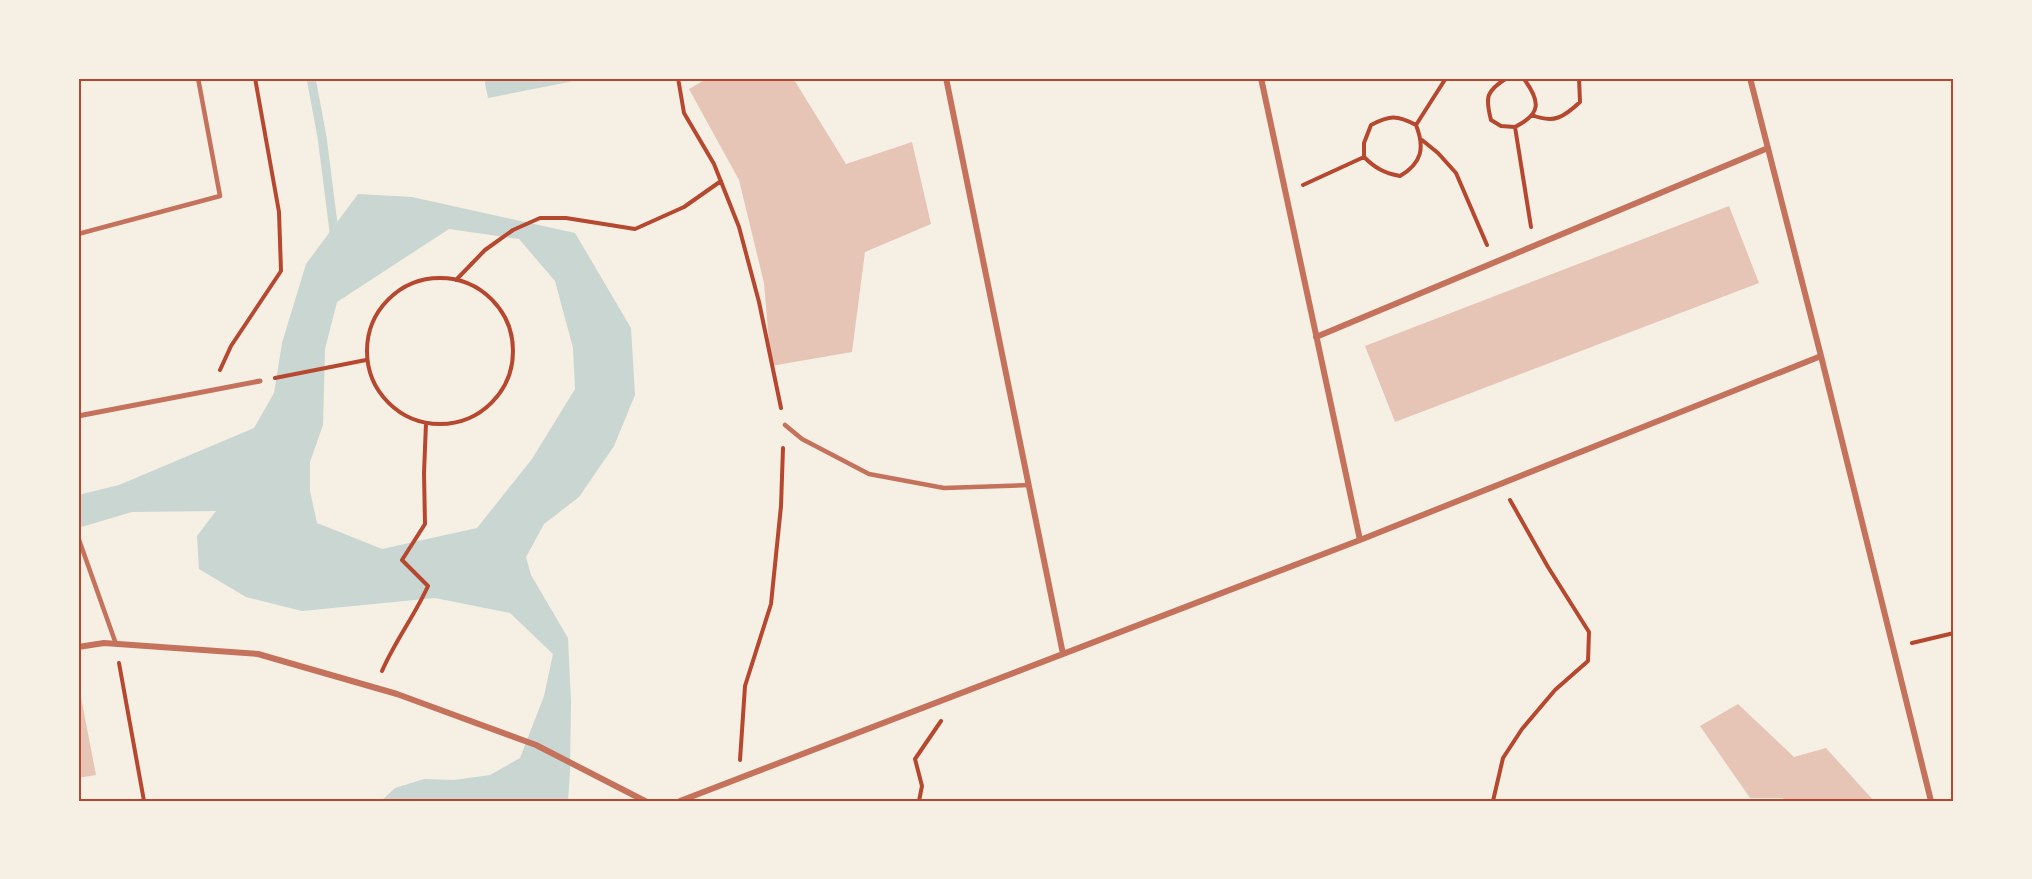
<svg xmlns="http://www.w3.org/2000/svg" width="2032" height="879" viewBox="0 0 2032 879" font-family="'IBM Plex Sans',sans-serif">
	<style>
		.water { fill: #c9d6d2; fill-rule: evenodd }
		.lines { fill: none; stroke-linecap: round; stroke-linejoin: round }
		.stream { stroke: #c9d6d2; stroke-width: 9 }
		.building { fill: #e6c5b7 }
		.path { stroke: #b5482f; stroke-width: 4 }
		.service { stroke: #c5725c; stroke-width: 4.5 }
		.pedestrian { stroke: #c5725c; stroke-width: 5 }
		.minor { stroke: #c5725c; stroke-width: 6 }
		.neatline { fill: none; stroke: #b5482f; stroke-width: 2 }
	</style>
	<rect width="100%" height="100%" fill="#f6efe4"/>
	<path class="water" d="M 484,78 L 589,78 L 488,98 Z
		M 358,194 L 412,197 L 575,233 L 631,328 L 635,395 L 614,446 L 579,497 L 544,524 L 526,557 L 531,575 L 568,638 L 571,702 L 570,772 L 568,801 L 381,801 L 395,788 L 424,779 L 454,780 L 490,775 L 520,758 L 544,696 L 553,654 L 510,613 L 435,598 L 302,611 L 246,597 L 199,569 L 197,536 L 216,511 L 132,512 L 78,528 L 78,495 L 119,485 L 254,428 L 274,393 L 282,343 L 306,264 ZM 449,229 L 519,239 L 555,281 L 573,348 L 575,389 L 532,459 L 477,528 L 382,549 L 317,523 L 310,491 L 310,462 L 323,425 L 325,349 L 337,302 Z"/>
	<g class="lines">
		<path class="stream" d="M 311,78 L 322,137 L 335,239"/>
	</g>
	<path class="building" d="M 708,78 L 793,78 L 846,164 L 912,142 L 931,224 L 865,252 L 852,352 L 771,366 L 764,283 L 739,180 L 689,89 Z
		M 1729,206 L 1759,283 L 1395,422 L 1365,346 Z
		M 78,682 L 96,775 L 78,778 Z
		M 1738,704 L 1794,757 L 1826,748 L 1874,801 L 1786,801 L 1782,798 L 1750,798 L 1700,726 Z"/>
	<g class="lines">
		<path class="path" d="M 678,78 L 684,113 L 714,164 L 739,227 L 759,302 L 781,408
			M 1507,78 C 1486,91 1485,97 1491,120 L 1501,126 L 1515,127
			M 1517,78 L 1524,79 C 1541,102 1541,114 1515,127 L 1531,227
			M 1532,115 C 1554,124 1564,117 1580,102 L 1579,78
			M 1422,140 L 1438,153 L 1456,173 L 1487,245
			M 1364,157 C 1375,168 1384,173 1400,176 C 1422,163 1425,148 1416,125
			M 1303,185 L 1364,157 L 1364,143 L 1371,125 C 1390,115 1397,115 1416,125 L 1446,78
			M367 351a73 73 0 1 1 146 0a73 73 0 1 1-146 0Z
			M 456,280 L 485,250 L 513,230 L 540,218 L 566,218 L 635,229 L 684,207 L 721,181
			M 220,370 L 231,346 L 281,271 L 279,212 L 255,78
			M 275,378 L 366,360
			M 1912,643 L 1954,633
			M 119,663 L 144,801
			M 382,671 C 395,641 415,615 428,586 L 402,560 L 425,524 L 424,473 L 426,423
			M 740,760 L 745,686 L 771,604 L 781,506 L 783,448
			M 919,801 L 922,786 L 915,759 L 941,721
			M 1493,801 L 1503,758 L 1522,729 L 1555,690 L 1588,661 L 1589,632 L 1548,567 L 1510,500"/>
		<path class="service" d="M 78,234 L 220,196 L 198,78
			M 785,425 L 802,439 L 869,474 L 944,488 L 1029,485
			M 78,537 L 116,644"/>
		<path class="pedestrian" d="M 78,416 L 260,381"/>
		<path class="minor" d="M 946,78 L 1063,654
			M 1261,78 L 1360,540
			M 1750,78 L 1821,356 L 1931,801
			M 1316,337 L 1768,148
			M 78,647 L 104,643 L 258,654 L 397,694 L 536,745 L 645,801
			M 680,801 L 1360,540 L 1821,356"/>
	</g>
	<rect width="2032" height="879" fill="none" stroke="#f6efe4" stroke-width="159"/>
	<rect x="80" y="80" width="1872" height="720" class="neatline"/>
</svg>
